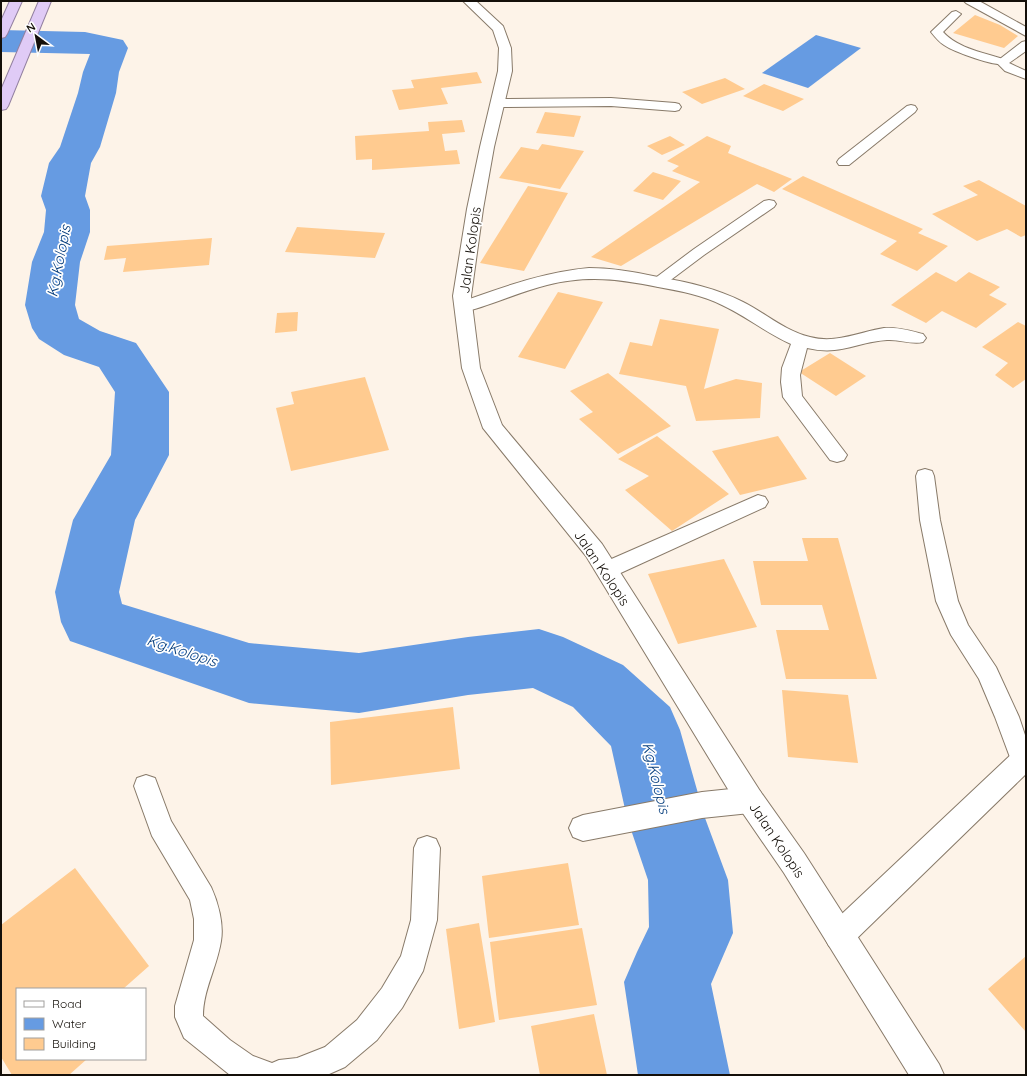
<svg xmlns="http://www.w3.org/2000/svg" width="1027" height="1076" viewBox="0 0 1027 1076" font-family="Quicksand,sans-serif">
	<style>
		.water { fill: #669be2 }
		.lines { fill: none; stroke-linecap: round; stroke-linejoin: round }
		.river { fill: #669be2; fill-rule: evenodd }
		.building { fill: #ffcb90 }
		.service-casing { stroke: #887a69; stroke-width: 2 }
		.minor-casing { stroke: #887a69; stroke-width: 2 }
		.tertiary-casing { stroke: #887a69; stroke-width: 2 }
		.trunk-casing { stroke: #9381a1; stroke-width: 2 }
		.service { fill: #fff; fill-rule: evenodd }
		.minor { fill: #fff; fill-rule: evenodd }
		.tertiary { fill: #fff; fill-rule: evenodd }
		.trunk { fill: #e0cbf6; fill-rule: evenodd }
		.labels { text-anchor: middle; stroke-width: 3.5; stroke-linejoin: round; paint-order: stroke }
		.street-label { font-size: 14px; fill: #140f09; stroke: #fff }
		.water-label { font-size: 15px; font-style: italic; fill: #083f7e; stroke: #fff }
	</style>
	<rect width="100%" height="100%" fill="#fdf3e8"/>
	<path class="water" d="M 816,35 L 861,48 L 808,88 L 762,73 Z"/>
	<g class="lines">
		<path class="river" d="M 1,30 L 85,32 L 123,40 L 128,48 L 119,72 L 116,93 L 100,147 L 91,163 L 85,196 L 90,210 L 90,232 L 80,262 L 75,305 L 79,319 L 100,331 L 136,343 L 169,392 L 169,455 L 135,520 L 119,592 L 122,604 L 249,643 L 359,653 L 468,637 L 539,629 L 563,637 L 623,665 L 670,707 L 680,730 L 705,818 L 728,880 L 733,933 L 711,984 L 730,1075 L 638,1075 L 624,982 L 637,952 L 649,927 L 648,880 L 627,818 L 611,746 L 573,707 L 533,688 L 468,695 L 359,713 L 249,703 L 70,641 L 61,622 L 55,592 L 73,520 L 111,455 L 115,392 L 99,367 L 64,355 L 39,339 L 32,328 L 25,305 L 32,262 L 44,232 L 46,210 L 41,196 L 49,163 L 60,147 L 78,93 L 83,72 L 90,54 L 1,52 Z"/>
	</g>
	<path class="building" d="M 975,15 L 1000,25 L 1018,36 L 1004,48 L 953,33 Z
		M 477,72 L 482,83 L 441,88 L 448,104 L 399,110 L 392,90 L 414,88 L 411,80 Z
		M 725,78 L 745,89 L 702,104 L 682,92 Z
		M 764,84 L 804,99 L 783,111 L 743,96 Z
		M 545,112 L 581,116 L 574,137 L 536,133 Z
		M 462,120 L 465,132 L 442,134 L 445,151 L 457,150 L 460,164 L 372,170 L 372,159 L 356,160 L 355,136 L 429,131 L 428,122 Z
		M 670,136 L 685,145 L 662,155 L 647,146 Z
		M 707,136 L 731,146 L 728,153 L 792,179 L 774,192 L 757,184 L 621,266 L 591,257 L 700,182 L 672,171 L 679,166 L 667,161 Z
		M 542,144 L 584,151 L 560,189 L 499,178 L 521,147 L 538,150 Z
		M 653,172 L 681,181 L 663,200 L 633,191 Z
		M 803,176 L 923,229 L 918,233 L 948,246 L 917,271 L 880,254 L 897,241 L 782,189 Z
		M 979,180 L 1026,206 L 1026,235 L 1021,237 L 1007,229 L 977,241 L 932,214 L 978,195 L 963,186 Z
		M 528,186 L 568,193 L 524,271 L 480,263 Z
		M 297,227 L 385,233 L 375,258 L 285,252 Z
		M 212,238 L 209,265 L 123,272 L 126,258 L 104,260 L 107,246 Z
		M 936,272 L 956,282 L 969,272 L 1000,287 L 989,295 L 1007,304 L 976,328 L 942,311 L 926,323 L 891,305 Z
		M 558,292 L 603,302 L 565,369 L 518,357 Z
		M 298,312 L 297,331 L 275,333 L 277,313 Z
		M 660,319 L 719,329 L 704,389 L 736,379 L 762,383 L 760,418 L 696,421 L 686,386 L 619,374 L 630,342 L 652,346 Z
		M 1018,322 L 1026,326 L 1026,379 L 1013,388 L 995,375 L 1008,363 L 982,347 Z
		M 830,353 L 866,376 L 836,396 L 799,372 Z
		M 608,373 L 671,426 L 618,454 L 579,419 L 593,412 L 570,391 Z
		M 365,377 L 389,450 L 291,471 L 276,408 L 294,404 L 291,392 Z
		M 657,436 L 729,494 L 672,531 L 625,490 L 649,476 L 618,459 Z
		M 778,436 L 807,479 L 740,495 L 712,451 Z
		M 802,538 L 838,538 L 877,679 L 786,679 L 776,630 L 829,630 L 822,605 L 761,605 L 753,561 L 808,561 Z
		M 724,559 L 757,627 L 678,644 L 648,574 Z
		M 782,690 L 848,695 L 858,763 L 788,757 Z
		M 453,707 L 460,769 L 331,785 L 330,722 Z
		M 568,863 L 579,925 L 489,938 L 482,876 Z
		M 75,868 L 149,966 L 123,989 L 17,989 L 17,1059 L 87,1059 L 69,1075 L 12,1075 L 1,1057 L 1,925 Z
		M 479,923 L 495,1022 L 459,1029 L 446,929 Z
		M 582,928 L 597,1005 L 499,1020 L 490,942 Z
		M 1026,956 L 1026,1032 L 988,989 Z
		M 594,1014 L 607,1075 L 540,1075 L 531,1026 Z"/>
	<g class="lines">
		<g class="service-casing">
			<path id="service" d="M 956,11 L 961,14 L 943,32 C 958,49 986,53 1006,60 L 1008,62 L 1006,64 C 996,67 954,52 944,45 C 939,42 935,37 931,32 L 952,12 Z
				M 611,98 L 675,103 L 679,104 L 681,107 L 679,110 L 675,111 L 611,106 L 497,107 L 493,106 L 491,103 L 493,100 L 497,99 Z
				M 911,105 L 915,106 L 917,109 L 915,112 L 849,165 L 839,165 L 837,162 L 839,159 L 907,106 Z
				M 769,200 L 774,201 L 776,204 L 774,207 L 704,255 L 664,285 L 659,287 L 654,285 L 651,282 L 654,279 L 694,249 L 764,201 Z
				M 925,469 L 932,471 L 934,476 L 940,520 L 958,601 L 968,625 L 996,667 L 1019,717 L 1026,738 L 1026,769 L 1022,771 L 1014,768 L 995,717 L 979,679 L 951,635 L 936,601 L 920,520 L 916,476 L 918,471 Z
				M 758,495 L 765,497 L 768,502 L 765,507 L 614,576 L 607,578 L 600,576 L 597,570 L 600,564 Z
				M 146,775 L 155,778 L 171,821 L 211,887 C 218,902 224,924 221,941 C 217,967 203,990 203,1016 L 230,1040 L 253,1056 L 272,1063 L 279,1060 L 297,1058 L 325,1047 L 357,1020 L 382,988 L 401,956 L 411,920 L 414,848 L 418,839 L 427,836 L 436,839 L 440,848 L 437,920 L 423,971 L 402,1008 L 377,1040 L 345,1067 L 327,1075 L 230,1075 L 184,1038 L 175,1017 L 175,1006 L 194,940 L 194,919 L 190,900 L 152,836 L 134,786 L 137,778 Z"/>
		</g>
		<g class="minor-casing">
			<path id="minor" d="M 964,1 L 979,1 L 1026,27 L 1026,36 L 966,3 Z
				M 1026,41 L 1026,51 L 1009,63 L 1026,71 L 1026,79 L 1005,71 L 996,62 L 1022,42 Z
				M 589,268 C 613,268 635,272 658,277 C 687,282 716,288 743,302 C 765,313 785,331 810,337 C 836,344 859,332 884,328 C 898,327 911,331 923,334 L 926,338 L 923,342 C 912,345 899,339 887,340 C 856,342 841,356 807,348 L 800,375 L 802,396 L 847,455 L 844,460 L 837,462 L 830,460 L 783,397 L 781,382 L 782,368 L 791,344 C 766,333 746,316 722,305 C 702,295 680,291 658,287 C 619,279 587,275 547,285 C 519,292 492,305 464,312 L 458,311 L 455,307 L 458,303 C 501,288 543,272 589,268 Z
				M 1026,745 L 1026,774 L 849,946 L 839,951 L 829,946 L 824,936 L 829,926 L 1017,749 Z
				M 750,787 L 760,791 L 764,800 L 760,809 L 750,813 L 702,818 L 583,841 L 573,837 L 569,828 L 573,819 L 583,815 L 702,792 Z"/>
		</g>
		<g class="tertiary-casing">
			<path id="tertiary" d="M 463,1 L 476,1 L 503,26 L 511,48 L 512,71 L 494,147 L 483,209 L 471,296 L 480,368 L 502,425 L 602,544 L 760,791 L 804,853 L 939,1064 L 944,1075 L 909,1075 L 784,873 L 740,809 L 586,556 L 483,428 L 462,368 L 453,296 L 467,209 L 480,147 L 498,71 L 499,48 L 493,30 Z"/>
		</g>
		<g class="trunk-casing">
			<path id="trunk" d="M 10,1 L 22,1 L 7,34 L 5,37 L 1,38 L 1,21 Z
				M 39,1 L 51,1 L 8,106 L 6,109 L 1,110 L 1,90 Z"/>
		</g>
		<use href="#service" class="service"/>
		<use href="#minor" class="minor"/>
		<use href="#tertiary" class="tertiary"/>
		<use href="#trunk" class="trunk"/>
	</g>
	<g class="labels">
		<g class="street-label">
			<text transform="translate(470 250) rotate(-82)" y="5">Jalan Kolopis</text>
			<text transform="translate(602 568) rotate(56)" y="5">Jalan Kolopis</text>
			<text transform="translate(777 840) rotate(56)" y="5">Jalan Kolopis</text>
		</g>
		<g class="water-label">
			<text transform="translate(59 261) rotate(-79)" y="5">Kg.Kolopis</text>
			<text transform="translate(182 651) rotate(18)" y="5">Kg.Kolopis</text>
			<text transform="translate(656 778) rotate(76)" y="5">Kg.Kolopis</text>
		</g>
	</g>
	<rect width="1027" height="1076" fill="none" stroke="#140f09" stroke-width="4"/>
	<rect x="16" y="988" width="130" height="72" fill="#ffffff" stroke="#a19f9d"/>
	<rect x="24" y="1001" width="20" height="6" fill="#ffffff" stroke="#a19f9d"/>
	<text x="52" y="1008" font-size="12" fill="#140f09">Road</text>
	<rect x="24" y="1018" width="20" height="12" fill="#669be2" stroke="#a19f9d"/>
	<text x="52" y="1028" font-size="12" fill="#140f09">Water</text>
	<rect x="24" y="1038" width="20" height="12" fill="#ffcb90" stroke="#a19f9d"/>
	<text x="52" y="1048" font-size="12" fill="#140f09">Building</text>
	<g transform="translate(36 36) rotate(328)" stroke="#ffffff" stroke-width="3" paint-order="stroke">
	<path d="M0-3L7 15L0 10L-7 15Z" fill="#140f09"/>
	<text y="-6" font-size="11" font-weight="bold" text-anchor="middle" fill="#140f09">N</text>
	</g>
</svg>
